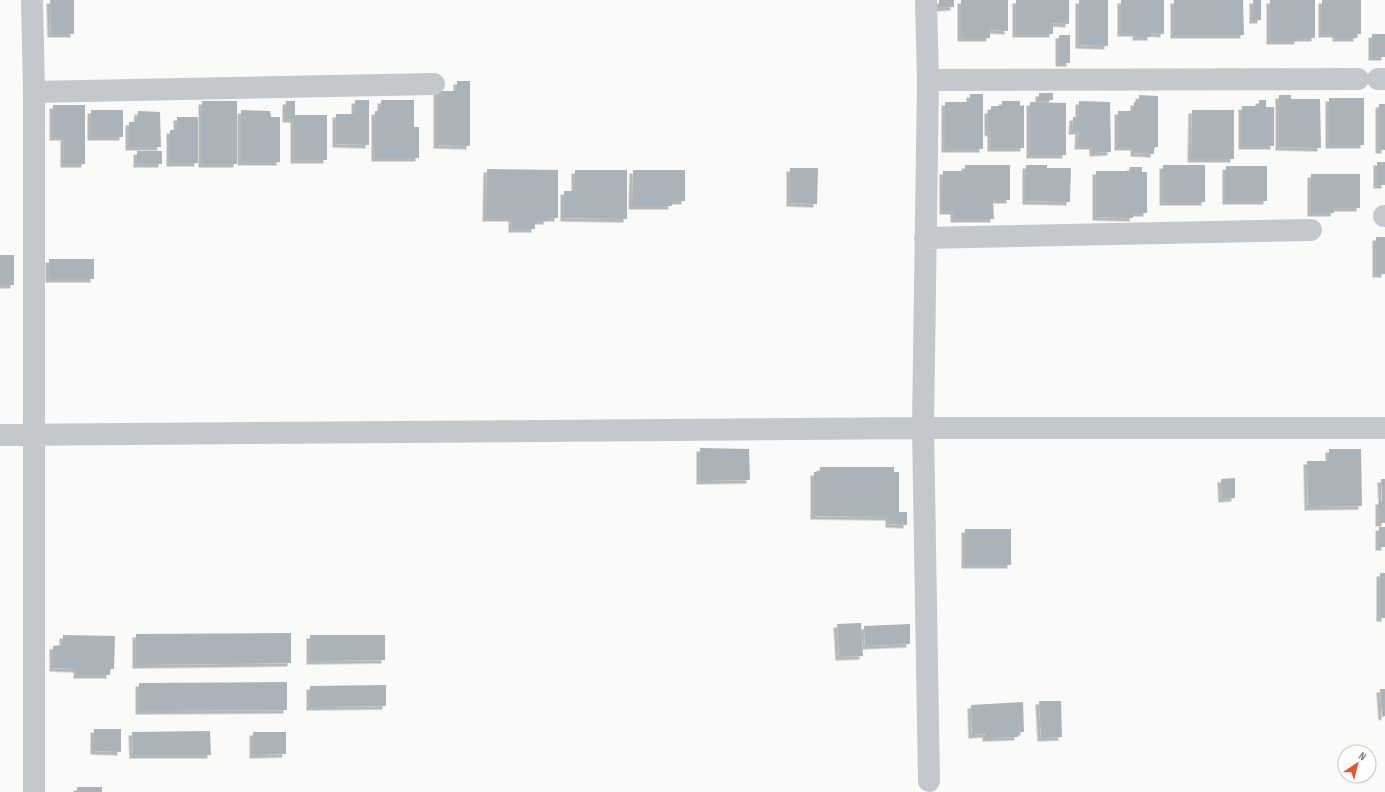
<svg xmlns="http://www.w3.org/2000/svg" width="1385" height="792" viewBox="0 0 1385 792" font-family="'Sofia Sans Condensed',sans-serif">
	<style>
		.building { fill: #aab3b9; filter: url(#shadow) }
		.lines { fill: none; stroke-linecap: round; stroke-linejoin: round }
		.street { stroke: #c3c8cc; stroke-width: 22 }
	</style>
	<defs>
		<filter id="shadow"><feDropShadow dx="-3.5" dy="3.5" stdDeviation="0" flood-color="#0004"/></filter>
	</defs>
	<rect width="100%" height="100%" fill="#fafaf8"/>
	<path class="building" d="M 50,0 L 74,0 L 74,34 L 51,34 Z
		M 939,0 L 954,0 L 954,7 L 939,8 Z
		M 961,0 L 1008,0 L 1008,31 L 990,30 L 990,38 L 961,38 Z
		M 1016,0 L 1069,0 L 1069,24 L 1053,23 L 1053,34 L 1016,34 Z
		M 1079,0 L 1108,0 L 1108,46 L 1079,45 Z
		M 1121,0 L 1164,0 L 1164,34 L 1151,33 L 1151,37 L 1136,37 L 1136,33 L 1121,33 Z
		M 1174,0 L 1243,0 L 1244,35 L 1174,35 Z
		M 1253,0 L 1261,0 L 1261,20 L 1253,20 Z
		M 1270,0 L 1315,0 L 1315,38 L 1298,38 L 1298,41 L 1270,41 Z
		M 1322,0 L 1361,0 L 1361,34 L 1357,34 L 1357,38 L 1336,38 L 1336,34 L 1322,34 Z
		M 1372,34 L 1385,34 L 1385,57 L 1372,57 Z
		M 1059,35 L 1070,35 L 1070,63 L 1059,63 Z
		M 457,81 L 470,81 L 470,146 L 437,145 L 437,91 L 457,91 Z
		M 1039,93 L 1053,93 L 1053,100 L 1039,100 Z
		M 970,94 L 983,94 L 983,149 L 945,149 L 945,102 L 970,102 Z
		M 1139,95 L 1158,96 L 1158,147 L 1154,147 L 1154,154 L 1134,153 L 1134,147 L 1118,147 L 1118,111 L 1134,111 L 1134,102 L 1139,102 Z
		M 1279,95 L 1291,95 L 1291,99 L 1320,99 L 1321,148 L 1279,147 Z
		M 1329,98 L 1364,98 L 1364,145 L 1329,145 Z
		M 355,100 L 369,100 L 369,145 L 336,144 L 336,114 L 355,114 Z
		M 381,100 L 414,100 L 414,127 L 419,127 L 419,158 L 375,158 L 375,111 L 381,111 Z
		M 1259,100 L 1266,100 L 1266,107 L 1274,107 L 1274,146 L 1242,146 L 1242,106 L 1259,106 Z
		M 202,101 L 237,101 L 237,164 L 202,164 Z
		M 286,101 L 295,101 L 295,115 L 327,115 L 327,160 L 294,160 L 294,119 L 286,119 Z
		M 1002,101 L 1020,101 L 1020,106 L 1024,105 L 1024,148 L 991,148 L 991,133 L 988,132 L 988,110 L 991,110 L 991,106 L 1002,106 Z
		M 1079,101 L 1110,102 L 1111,152 L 1093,153 L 1093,146 L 1078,146 L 1079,131 L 1072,131 L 1073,117 L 1079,117 Z
		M 1030,102 L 1066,103 L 1066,155 L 1030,155 Z
		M 1379,104 L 1385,104 L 1385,150 L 1379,150 Z
		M 53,105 L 85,105 L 85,164 L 64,164 L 64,137 L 53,137 Z
		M 91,110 L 123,110 L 123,137 L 91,137 Z
		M 241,110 L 270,111 L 271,117 L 280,117 L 280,162 L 241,162 Z
		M 1192,110 L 1234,110 L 1234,159 L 1191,159 Z
		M 138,111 L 160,112 L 161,147 L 129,147 L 129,122 L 137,122 Z
		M 177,117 L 198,117 L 198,163 L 170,163 L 170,130 L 177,130 Z
		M 137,151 L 162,151 L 162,164 L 137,164 Z
		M 1377,162 L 1385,162 L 1385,185 L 1377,185 Z
		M 965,165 L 1010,165 L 1010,200 L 993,200 L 994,219 L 954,219 L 954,211 L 943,211 L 943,171 L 965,171 Z
		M 1026,165 L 1047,165 L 1047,168 L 1071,168 L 1070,202 L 1026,201 Z
		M 1163,165 L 1205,165 L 1205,202 L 1163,202 Z
		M 1226,166 L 1267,166 L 1267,201 L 1226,201 Z
		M 1130,167 L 1142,167 L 1142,172 L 1147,172 L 1147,213 L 1133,213 L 1133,218 L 1096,217 L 1096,171 L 1129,171 Z
		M 790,168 L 818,168 L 817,204 L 790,203 Z
		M 487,169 L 558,170 L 558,218 L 547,218 L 547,221 L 535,221 L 535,229 L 512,229 L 512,218 L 486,218 Z
		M 575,170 L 627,170 L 627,219 L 564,218 L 564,191 L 575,191 Z
		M 633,170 L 685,170 L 685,201 L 672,201 L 672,206 L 632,206 Z
		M 1311,174 L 1360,174 L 1360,208 L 1335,208 L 1334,213 L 1311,213 Z
		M 1376,237 L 1385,237 L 1385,274 L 1376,274 Z
		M 0,255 L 14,255 L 14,285 L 0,285 Z
		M 49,259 L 94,259 L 94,279 L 49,279 Z
		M 700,448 L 749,449 L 750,480 L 700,481 Z
		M 1329,449 L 1361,449 L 1362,506 L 1308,507 L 1307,461 L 1329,461 Z
		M 820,467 L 894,467 L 894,472 L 899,472 L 899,512 L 907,512 L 907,525 L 889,524 L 889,517 L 814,516 L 814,472 L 820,472 Z
		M 1235,478 L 1235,498 L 1222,499 L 1221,479 Z
		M 1381,479 L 1385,479 L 1385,523 L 1379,523 L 1379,501 L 1382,501 Z
		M 1379,527 L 1385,527 L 1385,547 L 1379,547 Z
		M 965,529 L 1011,529 L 1011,565 L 965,565 Z
		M 1380,573 L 1385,573 L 1385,618 L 1380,618 Z
		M 861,623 L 863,656 L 839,657 L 837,624 Z
		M 910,624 L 910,644 L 865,646 L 864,626 Z
		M 291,633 L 291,663 L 136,665 L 136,634 Z
		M 63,635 L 115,636 L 114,669 L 110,669 L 110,675 L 77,675 L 77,669 L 53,668 L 53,646 L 63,645 Z
		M 310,635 L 385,635 L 385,660 L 310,661 Z
		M 287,682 L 287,710 L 139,711 L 139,683 Z
		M 386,685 L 386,706 L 310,707 L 310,686 Z
		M 1380,689 L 1385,689 L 1385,716 L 1382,717 Z
		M 1039,701 L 1061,701 L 1062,737 L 1041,738 Z
		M 1023,702 L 1024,732 L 1018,732 L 1018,737 L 986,738 L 986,734 L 972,735 L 971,705 Z
		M 94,729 L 121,729 L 121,752 L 94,751 Z
		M 210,731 L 211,755 L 133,755 L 132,732 Z
		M 253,732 L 286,732 L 286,754 L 253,755 Z
		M 77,787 L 102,787 L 102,792 L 77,792 Z"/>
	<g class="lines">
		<path class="street" d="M 32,0 L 34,92 L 34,792
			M 926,0 L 928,80 L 923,428 L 929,781
			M 1378,79 L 1385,79
			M 928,80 L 1358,79
			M 34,92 L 434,84
			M 1384,216 L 1385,216
			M 925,238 L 1311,230
			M 0,435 L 923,428 L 1385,428"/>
	</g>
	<g transform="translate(1357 764) rotate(35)"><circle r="19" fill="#ffffff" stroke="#c1c8cd"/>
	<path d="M0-3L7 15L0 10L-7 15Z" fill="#e4572e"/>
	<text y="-6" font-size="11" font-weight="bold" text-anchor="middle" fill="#657683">N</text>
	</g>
</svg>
